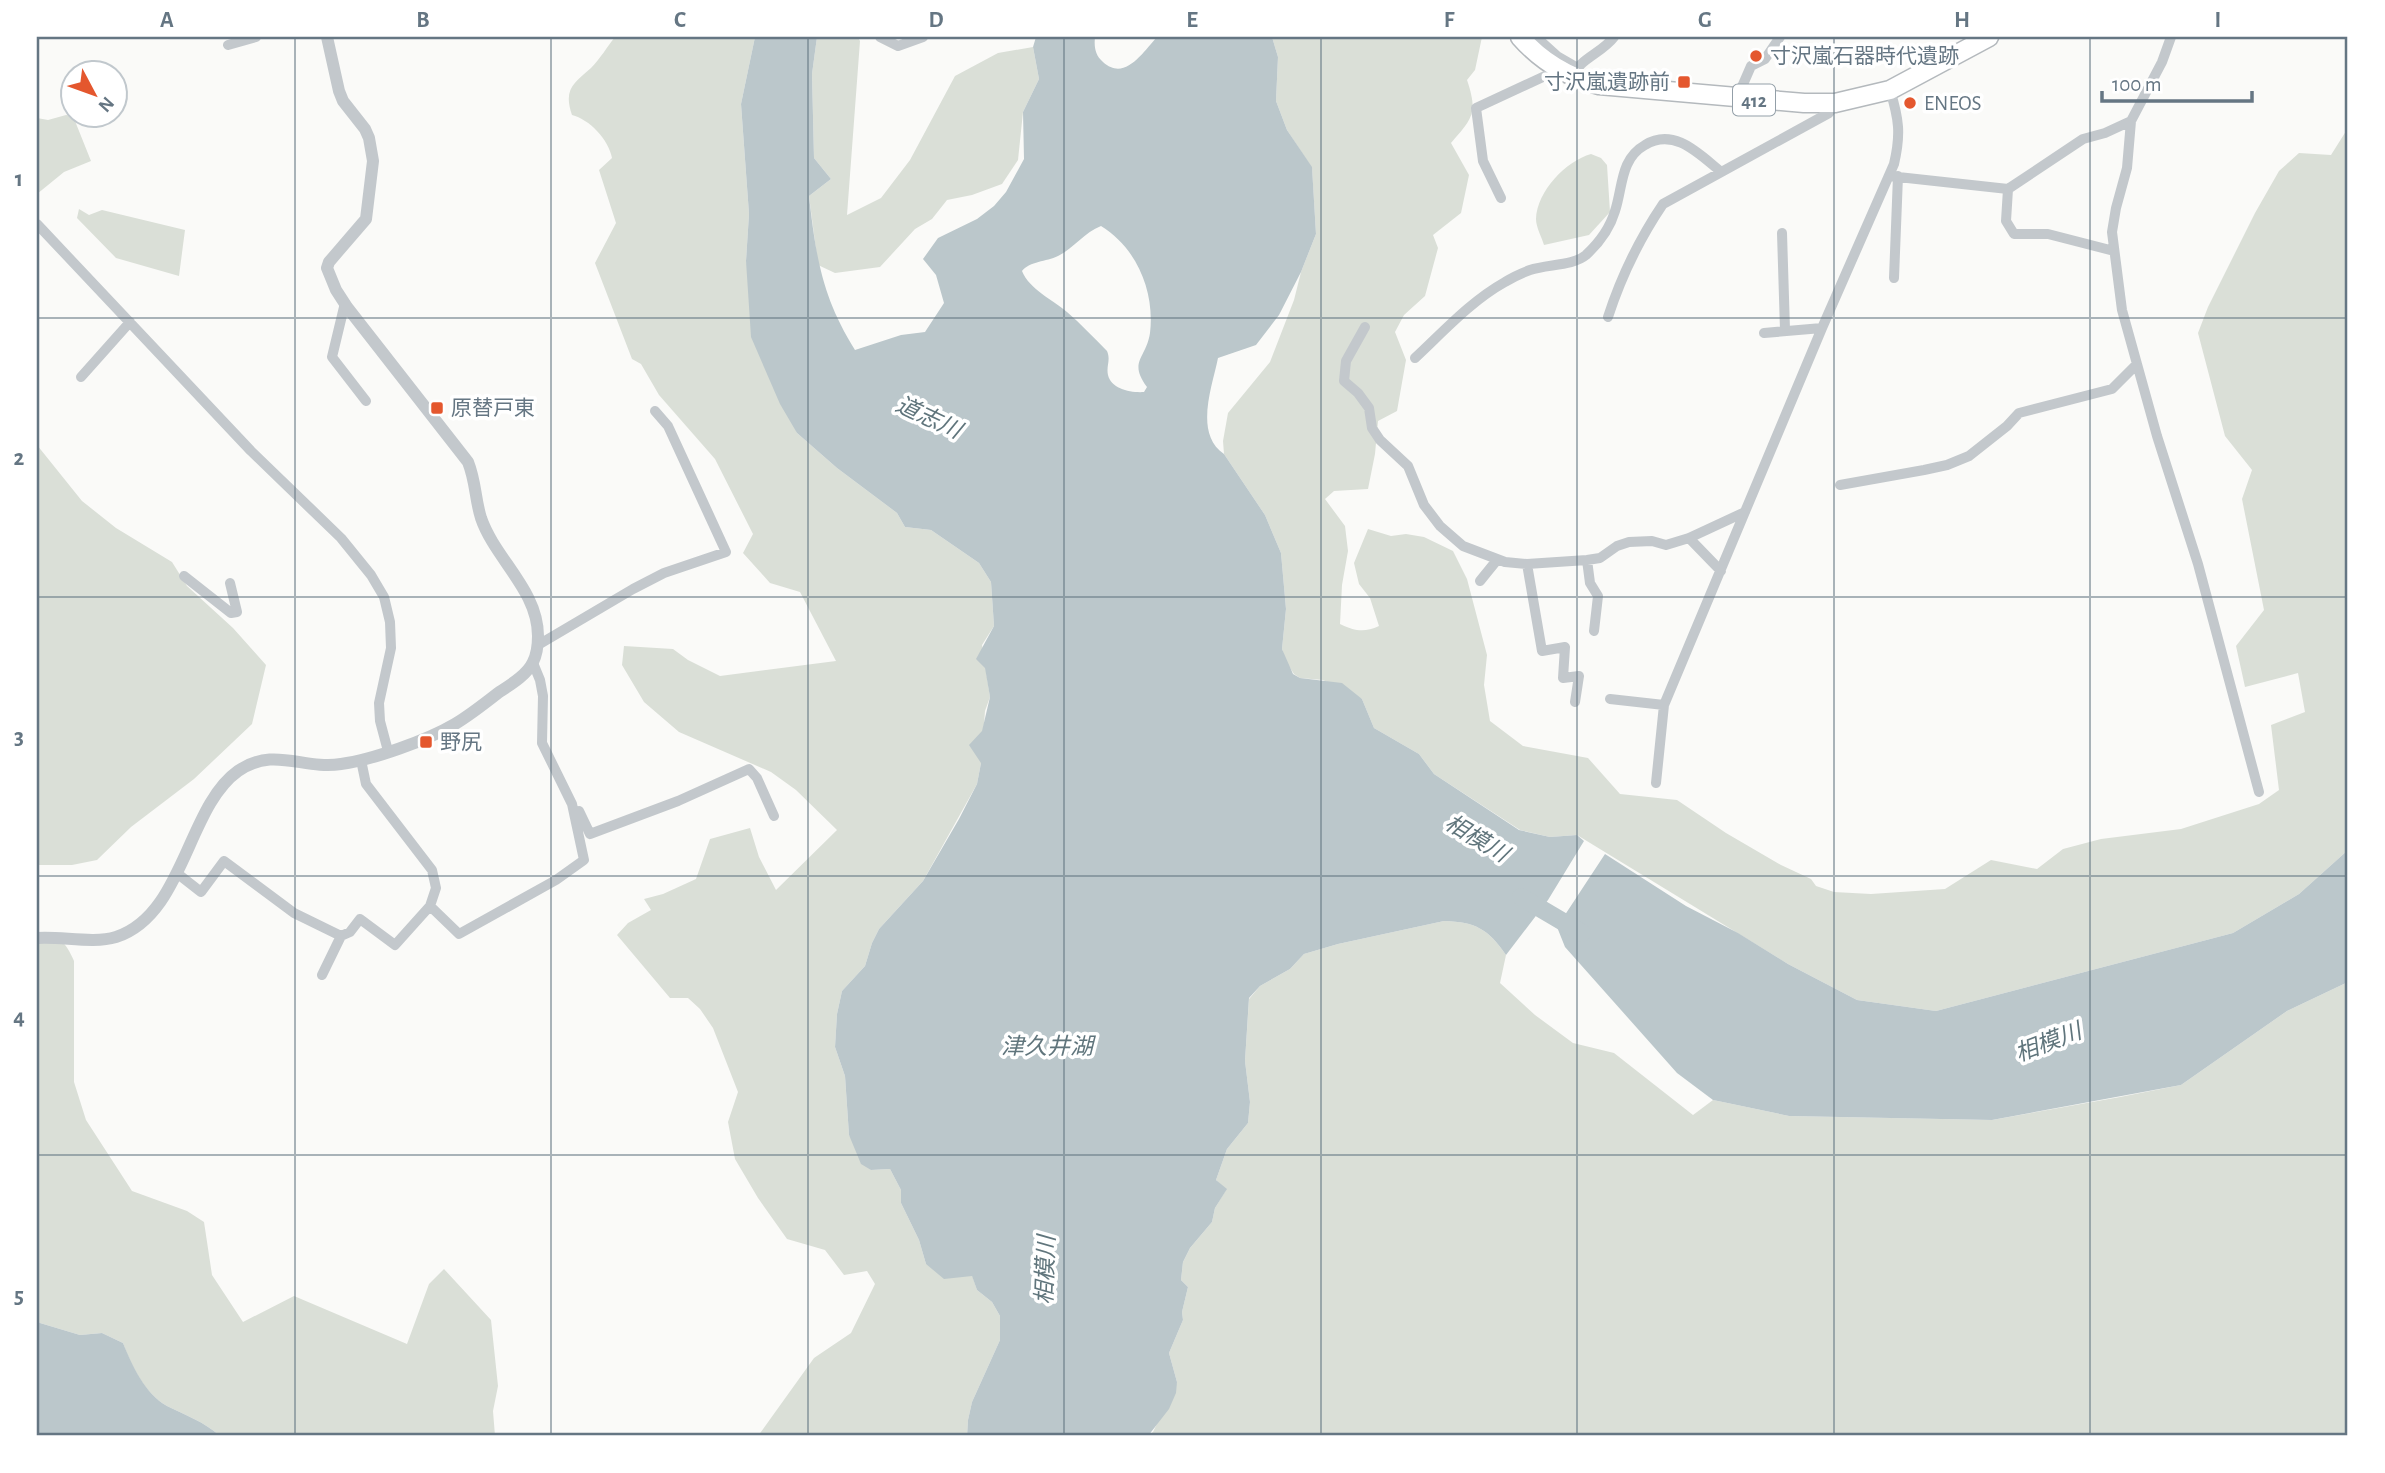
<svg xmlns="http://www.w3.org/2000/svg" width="2385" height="1473" viewBox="0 0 2385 1473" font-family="'Alegreya Sans','Noto Sans JP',sans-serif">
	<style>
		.green { fill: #dadfd7 }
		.water { fill: #bbc7cb; fill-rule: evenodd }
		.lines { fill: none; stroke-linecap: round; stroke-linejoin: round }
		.river { stroke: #bbc7cb; stroke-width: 18 }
		.trunk-casing { stroke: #b4b9bd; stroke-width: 21 }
		.minor { stroke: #c3c8cc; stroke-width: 10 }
		.tertiary { stroke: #c3c8cc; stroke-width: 12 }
		.trunk { stroke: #fff; stroke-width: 18 }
		.grid { fill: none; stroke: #657683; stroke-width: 2; stroke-opacity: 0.55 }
		.poi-dot { fill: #e4572e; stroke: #fff; stroke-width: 2.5 }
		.labels { text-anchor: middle; stroke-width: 7; stroke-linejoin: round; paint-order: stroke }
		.shield { fill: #fff; stroke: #939fa8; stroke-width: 2 }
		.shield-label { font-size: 19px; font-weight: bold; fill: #657683 }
		.poi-label { font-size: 21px; fill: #657683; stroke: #fff; text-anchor: start }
		.water-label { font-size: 23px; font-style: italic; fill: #60757c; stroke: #fff }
		.neatline { fill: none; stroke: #657683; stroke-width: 2.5 }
		.grid-label { font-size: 23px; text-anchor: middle; font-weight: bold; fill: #657683 }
	</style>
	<rect width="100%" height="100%" fill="#fafaf8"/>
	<path class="green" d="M 615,37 L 755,37 L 741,104 L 749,214 L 746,261 L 797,433 L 837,468 L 897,513 L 905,527 L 931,530 L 979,563 L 991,582 L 994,626 L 982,645 L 990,697 L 985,711 L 981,763 L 977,784 L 923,881 L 879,929 L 872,943 L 865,966 L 842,991 L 837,1014 L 835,1047 L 845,1076 L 849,1135 L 871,1170 L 890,1169 L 901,1190 L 901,1203 L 919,1240 L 926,1264 L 972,1275 L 977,1290 L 992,1302 L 1000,1316 L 1000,1340 L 972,1402 L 968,1420 L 967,1436 L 758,1436 L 814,1358 L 851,1333 L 875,1284 L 867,1271 L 844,1275 L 825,1250 L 787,1239 L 758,1198 L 735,1159 L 728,1122 L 738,1092 L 713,1028 L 700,1009 L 688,998 L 670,998 L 617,935 L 628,923 L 651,910 L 644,899 L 663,894 L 696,879 L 710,839 L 750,828 L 759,857 L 776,890 L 837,830 L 796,790 L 771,772 L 679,732 L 644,702 L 622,665 L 624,646 L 673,649 L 688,660 L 720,676 L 836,661 L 800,592 L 770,583 L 743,553 L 753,534 L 715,459 L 659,395 L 641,364 L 632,359 L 595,263 L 616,223 L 599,170 L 612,158 C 609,140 589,119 572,115 C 563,89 574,83 591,68 C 600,59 607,47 615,37 Z
		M 817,37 L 858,37 L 860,41 L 847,215 L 881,198 L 910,160 L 955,76 L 998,53 L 1033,47 L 1039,79 L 1023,112 L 1018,160 L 1002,184 L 972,195 L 947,200 L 932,219 L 915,229 L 880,267 L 835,273 L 818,265 L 809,196 L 831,179 L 814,158 L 812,74 Z
		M 1272,37 L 1482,37 L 1475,70 L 1467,80 C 1478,113 1473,118 1451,143 L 1469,175 L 1461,213 L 1433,235 L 1438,248 L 1425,296 L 1404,315 L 1395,332 L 1406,360 L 1397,411 L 1378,421 L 1375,454 L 1368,489 L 1334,491 L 1325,499 L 1345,526 L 1348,551 L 1342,585 L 1340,624 C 1355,631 1364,633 1379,626 L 1370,598 L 1359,584 L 1354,563 L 1368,529 L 1391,536 L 1406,534 L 1424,537 L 1453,551 L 1467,579 L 1487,655 L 1484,685 L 1490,721 L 1523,746 L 1588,758 L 1620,794 L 1677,800 L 1726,833 L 1781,865 L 1811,879 L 1816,886 L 1834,892 L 1871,894 L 1945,889 L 1991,860 L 2037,869 L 2063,849 L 2101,839 L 2181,829 L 2259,804 L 2279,790 L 2271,725 L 2305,712 L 2298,673 L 2245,687 L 2236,646 L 2264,610 L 2242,499 L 2252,470 L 2225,436 L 2198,333 L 2208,307 L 2255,213 L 2279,171 L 2299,153 L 2331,155 L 2348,128 L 2348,850 L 2299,894 L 2233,933 L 1936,1011 L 1857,1000 L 1788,964 L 1577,835 L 1550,837 L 1520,830 L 1434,774 L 1419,754 L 1374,728 L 1362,699 L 1323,680 L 1300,678 L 1294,674 L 1286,662 L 1282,649 L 1286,609 L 1281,553 L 1265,515 L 1224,454 L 1223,441 L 1228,413 L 1270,362 L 1294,300 L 1301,272 L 1316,234 L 1312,168 L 1287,130 L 1276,101 L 1278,57 Z
		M 66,115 L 73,116 L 91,161 L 64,172 L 37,194 L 37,118 L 48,120 Z
		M 1591,154 L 1601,158 L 1607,165 L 1610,212 L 1589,235 L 1544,245 C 1542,238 1536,227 1536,219 C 1537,191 1566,161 1591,154 Z
		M 79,209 L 89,215 L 102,210 L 185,230 L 179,276 L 116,258 L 77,218 Z
		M 37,445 L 82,501 L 116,528 L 172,562 L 187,586 L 233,628 L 266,665 L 252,724 L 194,779 L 131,827 L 97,860 L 72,865 L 37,865 Z
		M 1444,921 C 1476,922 1488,929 1506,955 L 1500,983 L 1535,1015 L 1573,1043 L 1614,1053 L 1693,1115 L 1713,1100 L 1789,1116 L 1992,1120 L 2120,1097 L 2181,1085 L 2287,1011 L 2348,982 L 2348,1436 L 1148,1436 L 1153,1432 L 1177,1382 L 1169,1353 L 1183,1320 L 1182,1312 L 1188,1287 L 1181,1280 L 1183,1262 L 1190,1248 L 1212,1222 L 1215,1208 L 1226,1190 L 1216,1180 L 1227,1149 L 1248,1123 L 1250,1102 L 1245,1061 L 1249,999 L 1260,986 L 1290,969 L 1304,954 L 1338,944 Z
		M 37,933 C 58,934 66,942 74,961 L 74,1082 L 86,1120 L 132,1191 L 187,1211 L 204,1222 L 212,1275 L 243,1322 L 294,1296 L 407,1344 L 429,1284 L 444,1269 L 491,1320 L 498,1386 L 493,1411 L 495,1436 L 220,1436 C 203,1421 187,1416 167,1406 C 145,1394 131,1365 123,1343 L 102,1333 L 80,1335 L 40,1323 L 37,1320 Z"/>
	<path class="water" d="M 755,37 L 817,37 L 812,74 L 814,158 L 831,179 L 809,196 C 816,257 822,297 855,350 L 901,335 L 925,332 L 944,303 L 936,275 L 923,259 L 938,238 L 977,219 L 994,206 L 1006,192 L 1024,159 L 1023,112 L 1039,79 L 1033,47 L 1036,37 L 1095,37 C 1094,47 1095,55 1103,62 C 1125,82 1143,52 1157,37 L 1272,37 L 1278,57 L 1276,101 L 1287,130 L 1312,167 L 1316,234 L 1301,272 L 1279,315 L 1256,345 L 1218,358 C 1212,388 1194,433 1224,454 L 1265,515 L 1281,553 L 1286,609 L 1282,649 L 1293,674 L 1300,678 L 1342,683 L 1362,699 L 1374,728 L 1419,754 L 1434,774 L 1519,830 L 1550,837 L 1577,835 L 1584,841 L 1548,900 L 1506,955 C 1488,929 1476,922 1444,921 L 1338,944 L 1304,954 L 1290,969 L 1260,986 L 1249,998 L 1245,1061 L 1250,1102 L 1248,1123 L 1227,1149 L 1216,1180 L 1227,1189 L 1215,1208 L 1212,1222 L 1190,1248 L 1183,1262 L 1181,1280 L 1188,1287 L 1182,1312 L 1183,1320 L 1169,1353 L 1177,1382 L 1176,1393 L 1169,1409 L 1148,1436 L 967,1436 L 968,1420 L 972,1402 L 1000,1340 L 1000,1316 L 992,1302 L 977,1290 L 972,1276 L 944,1279 L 926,1264 L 919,1240 L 901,1203 L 901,1190 L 890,1169 L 871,1170 L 861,1164 L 849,1135 L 845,1076 L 835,1047 L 837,1014 L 842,991 L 865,966 L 872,943 L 879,929 L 923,881 L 959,819 L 977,784 L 981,763 L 969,745 L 982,731 L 990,697 L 985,668 L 976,659 L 994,626 L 991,582 L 979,563 L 931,530 L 905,527 L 897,513 L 837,468 L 797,433 L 780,404 L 751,337 L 746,261 L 749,214 L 741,104 ZM 1101,226 C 1137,248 1155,292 1150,333 C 1146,359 1128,361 1147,387 L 1144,392 C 1131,393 1111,389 1108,375 C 1106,366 1111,360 1107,351 C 1094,338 1081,324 1067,312 C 1053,300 1029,289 1022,271 C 1030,261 1046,262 1058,256 C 1074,248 1085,232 1101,226 Z
		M 2348,850 L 2348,982 L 2287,1011 L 2181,1085 L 1992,1120 L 1789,1116 L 1713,1100 L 1677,1073 L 1565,947 L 1557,927 L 1605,854 L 1686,906 L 1738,933 L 1788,964 L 1857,1000 L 1936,1011 L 2233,933 L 2299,894 Z
		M 37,1320 L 40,1323 L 80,1335 L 102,1333 L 123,1343 C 132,1365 145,1394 167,1406 C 187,1416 203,1421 220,1436 L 37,1436 Z"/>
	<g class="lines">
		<path class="river" d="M 1521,897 L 1582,933"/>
		<g class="trunk-casing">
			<path id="trunk" d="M 1520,37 C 1542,62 1567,77 1599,85 L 1804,103 L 1835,103 L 1890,90 L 1989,37"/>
		</g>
		<path class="minor" d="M 880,37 L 898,46 L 923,37
			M 1536,37 L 1557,56 L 1576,67
			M 228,45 L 256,37
			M 1572,77 C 1579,59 1602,53 1614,37
			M 1739,99 L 1741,89 L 1751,66 L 1765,59 L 1780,37
			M 2131,121 L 2127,168 L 2116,208 L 2112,232 L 2122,310 L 2157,436 L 2198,564 L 2259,792
			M 1889,176 L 2008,189 L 2083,139 L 2105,133 L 2131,121 L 2162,62 L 2171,37
			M 2008,189 L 2006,221 L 2014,234 L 2048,234 L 2114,251
			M 1501,198 L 1483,161 L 1476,108 L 1558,70
			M 37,224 L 251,451 L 341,538 L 371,575 L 384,597 L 390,622 L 391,648 L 379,703 L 380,721 L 388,751
			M 1782,233 L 1785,330
			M 1894,278 L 1898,176
			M 345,303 L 332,357 L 366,401
			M 1608,317 C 1621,277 1640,238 1663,204 L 1829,113 L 1835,103
			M 1365,327 L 1346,361 L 1344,381 L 1358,393 L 1369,408 L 1372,428 L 1380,440 L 1408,466 L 1424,505 L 1440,526 L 1463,546 L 1505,562 L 1527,564 L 1587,560 L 1600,558 L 1617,546 L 1629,542 L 1652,541 L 1666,545 L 1689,538 L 1745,512
			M 1764,333 L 1822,328
			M 1415,358 C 1444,331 1471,301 1505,282 C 1513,277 1522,273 1530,270 C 1547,264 1573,266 1586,255 C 1599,243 1610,228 1615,211 C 1623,187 1620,159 1645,145 C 1674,127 1699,154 1720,171
			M 81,377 L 130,322
			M 1840,485 L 1924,470 L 1947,465 L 1969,456 L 2007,426 L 2019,413 L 2112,389 L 2137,364
			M 1689,538 L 1721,571
			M 1587,560 L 1590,583 L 1598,596 L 1594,631
			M 1527,564 L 1542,651 L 1565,647 L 1563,678 L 1579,676 L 1575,702
			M 184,576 L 231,613 L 237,612 L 230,583
			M 1480,581 L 1497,560
			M 538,645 L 633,589 L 664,573 L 726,552 L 668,426 L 655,411
			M 1610,699 L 1664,705
			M 1656,783 L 1664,705 L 1822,328 L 1894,164 C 1901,134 1899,119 1890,90
			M 579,811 L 590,834 L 678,801 L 749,769 L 757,778 L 774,816
			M 178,874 L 201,892 L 224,861 L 294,913 L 341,936 L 350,932 L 360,919 L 395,945 L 430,906 L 436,888 L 432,870 L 366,784 L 361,760
			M 430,906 L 459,934 L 556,880 L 584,860 L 572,804 L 542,743 L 543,696 L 540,680 L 533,663
			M 322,975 L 341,936"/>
		<path class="tertiary" d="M 37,938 C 61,936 93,944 116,937 C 184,915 187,807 238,771 C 274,746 303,770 341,764 C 372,760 428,740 455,724 C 470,715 484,704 498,693 C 510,685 527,675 533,662 C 537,654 538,644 538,636 C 538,590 495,559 481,518 C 475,499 476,482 468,462 L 347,307 L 336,290 L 327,268 L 329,262 L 366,219 L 373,161 L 369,138 L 365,129 L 343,101 L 339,91 L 327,37"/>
		<use href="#trunk" class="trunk"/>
	</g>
	<path class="grid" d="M 295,37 L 295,1436M 551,37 L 551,1436M 808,37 L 808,1436M 1064,37 L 1064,1436M 1321,37 L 1321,1436M 1577,37 L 1577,1436M 1834,37 L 1834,1436M 2090,37 L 2090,1436M 37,318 L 2348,318M 37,597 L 2348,597M 37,876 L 2348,876M 37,1155 L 2348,1155"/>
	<g class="poi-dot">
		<circle cx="1756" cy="56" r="7"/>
		<rect x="1677" y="75" width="14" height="14" rx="3.5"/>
		<circle cx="1910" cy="103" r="7"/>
		<rect x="430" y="401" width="14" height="14" rx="3.5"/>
		<rect x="419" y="735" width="14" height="14" rx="3.5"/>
	</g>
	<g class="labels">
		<rect class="shield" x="1733" y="84.5" width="42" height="31" rx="5"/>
		<g class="shield-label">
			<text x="1754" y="107">412</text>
		</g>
		<g class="poi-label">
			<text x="1770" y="63">寸沢嵐石器時代遺跡</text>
			<text x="1670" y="89" text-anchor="end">寸沢嵐遺跡前</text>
			<text x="1924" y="110">ENEOS</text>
			<text x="451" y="415">原替戸東</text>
			<text x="440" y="749">野尻</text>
		</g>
		<g class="water-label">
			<text transform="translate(929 417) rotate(25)" y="8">道志川</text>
			<text transform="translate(1477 838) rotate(31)" y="8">相模川</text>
			<text transform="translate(2048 1042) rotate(-21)" y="8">相模川</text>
			<text x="1047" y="1054">津久井湖</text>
			<text transform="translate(1045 1270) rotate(-88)" y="8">相模川</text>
		</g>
	</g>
	<rect width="2385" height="1473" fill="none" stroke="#ffffff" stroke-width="77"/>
	<g transform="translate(94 94) rotate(131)"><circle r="33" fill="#ffffff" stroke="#c1c8cd" stroke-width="2"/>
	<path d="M0-5L12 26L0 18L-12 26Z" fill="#e4572e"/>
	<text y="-10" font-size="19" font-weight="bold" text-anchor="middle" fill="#657683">N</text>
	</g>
	<path d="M2102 91v10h150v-10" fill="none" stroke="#657683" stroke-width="3.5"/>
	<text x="2112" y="91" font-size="21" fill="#657683" stroke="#ffffff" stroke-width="5" paint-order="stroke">100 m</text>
	<rect x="38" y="38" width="2308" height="1396" class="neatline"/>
	<g class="grid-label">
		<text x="167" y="27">A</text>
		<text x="423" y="27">B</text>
		<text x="680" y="27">C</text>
		<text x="936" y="27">D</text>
		<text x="1192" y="27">E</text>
		<text x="1449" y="27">F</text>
		<text x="1705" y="27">G</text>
		<text x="1962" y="27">H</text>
		<text x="2218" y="27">I</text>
		<text x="19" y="186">1</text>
		<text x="19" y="465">2</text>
		<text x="19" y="744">3</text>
		<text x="19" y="1024">4</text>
		<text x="19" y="1303">5</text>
	</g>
</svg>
